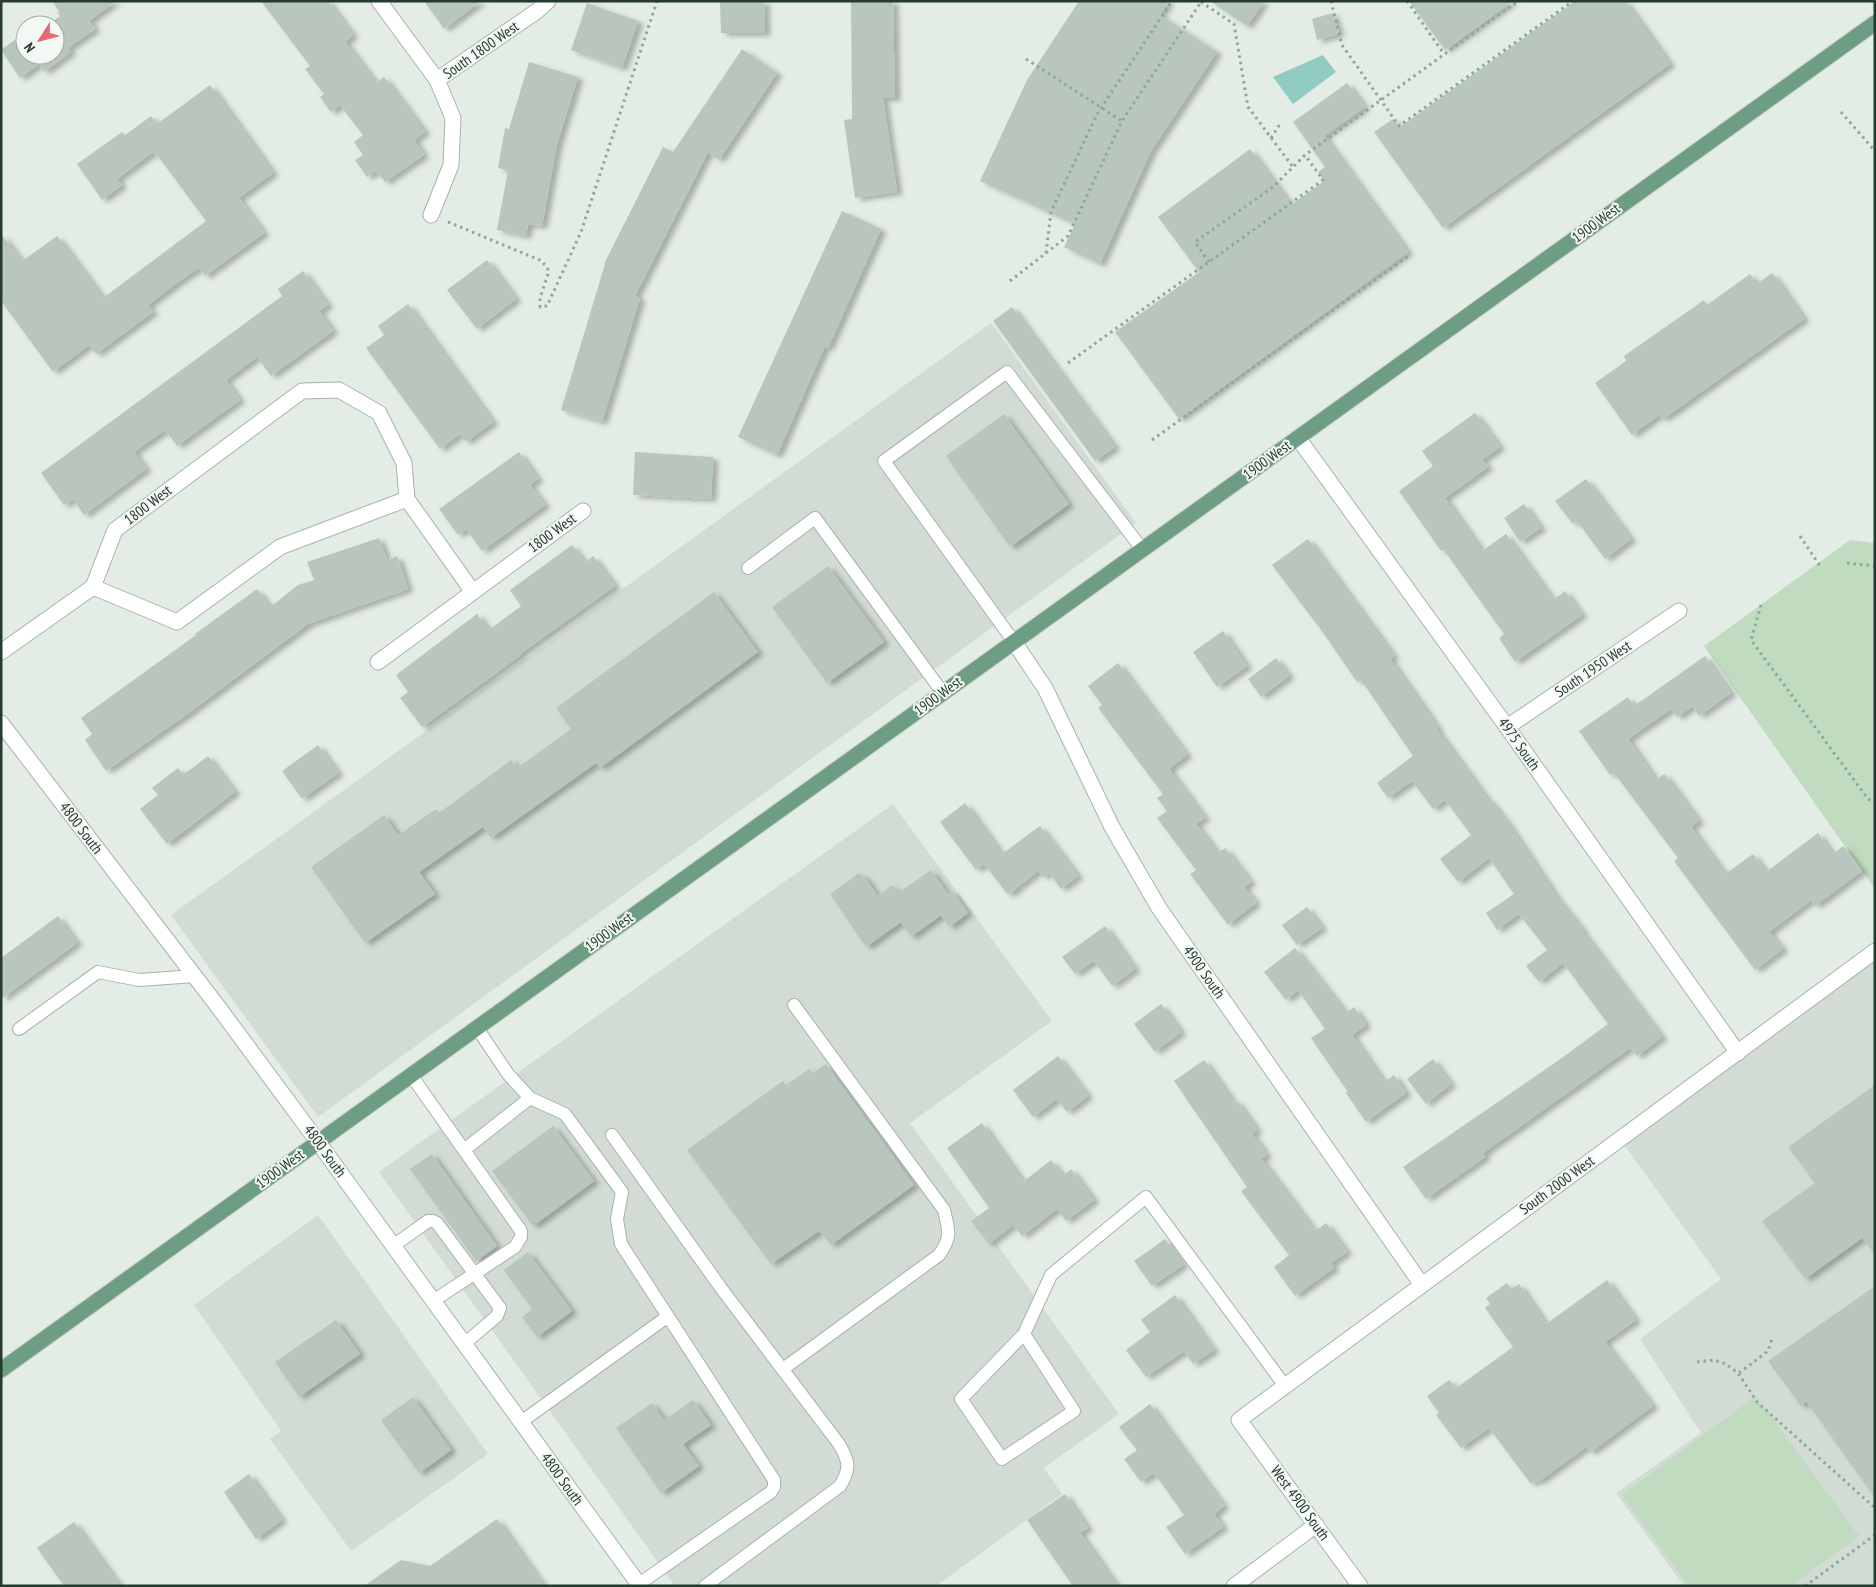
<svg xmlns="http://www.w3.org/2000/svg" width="1876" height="1587" viewBox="0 0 1876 1587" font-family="'PT Sans Narrow',sans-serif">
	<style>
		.built { fill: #d2dbd4 }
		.green { fill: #c0dbbf }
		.water { fill: #91cbc2 }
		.building { fill: #b9c6be; filter: url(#shadow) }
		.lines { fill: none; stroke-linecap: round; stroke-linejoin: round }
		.lane-casing { stroke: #a7b3ab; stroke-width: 14 }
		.street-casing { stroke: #a7b3ab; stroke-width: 17 }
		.secondary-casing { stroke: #a3b6aa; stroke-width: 17 }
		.primary-casing { stroke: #c2c8c5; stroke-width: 17 }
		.path { stroke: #87ac95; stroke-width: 3; stroke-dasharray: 2.5 4; stroke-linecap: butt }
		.lane { stroke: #fff; stroke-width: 12 }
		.street { stroke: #fff; stroke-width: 15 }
		.secondary { stroke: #fff; stroke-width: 15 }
		.primary { stroke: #6d9d82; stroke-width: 15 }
		.labels { text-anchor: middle; stroke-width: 4; stroke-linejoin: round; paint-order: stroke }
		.street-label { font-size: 15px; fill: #253b2f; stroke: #f4f8f5 }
	</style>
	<defs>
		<filter id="shadow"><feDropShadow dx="5.5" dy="3" stdDeviation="2.5" flood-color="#0004"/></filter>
	</defs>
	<rect width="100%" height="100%" fill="#e4ece6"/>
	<path class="built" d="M 991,323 L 1136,523 L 318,1117 L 171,915 Z
		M 893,804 L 1052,1021 L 910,1123 L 1119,1414 L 1044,1468 L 1062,1494 L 936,1586 L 675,1586 L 379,1172 Z
		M 1871,945 L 1875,950 L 1875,1586 L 1684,1586 L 1616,1493 L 1701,1433 L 1640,1339 L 1721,1279 L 1615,1132 Z
		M 318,1215 L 488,1454 L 351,1551 L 270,1439 L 281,1431 L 194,1305 Z"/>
	<path class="green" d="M 1850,540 L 1875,543 L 1875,889 L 1704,646 Z
		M 1756,1396 L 1859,1536 L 1791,1586 L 1689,1586 L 1622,1495 Z"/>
	<path class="water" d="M 1323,55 L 1336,72 L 1293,104 L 1273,77 Z"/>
	<path class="building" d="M 52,1 L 116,1 L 89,21 L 95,29 L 68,48 L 71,52 L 44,72 L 39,64 L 20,78 L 1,50 L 20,36 L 25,42 L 25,55 L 55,55 L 55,25 L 48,25 L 60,16 L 58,13 L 59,11 Z
		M 261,1 L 328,1 L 353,35 L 345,42 L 376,83 L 384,77 L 425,132 L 414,140 L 424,155 L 385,182 L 376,171 L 367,177 L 355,160 L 363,155 L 354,142 L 363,135 L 340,105 L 331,112 L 320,97 L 324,94 L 305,69 L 310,66 Z
		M 424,1 L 481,1 L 444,29 Z
		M 720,1 L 764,1 L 765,33 L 721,33 Z
		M 851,1 L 893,1 L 895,98 L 883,98 L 897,192 L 855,198 L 844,120 L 852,119 Z
		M 1079,1 L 1169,1 L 1160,15 L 1217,52 L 1151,151 L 1100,264 L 1064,247 L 1075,224 L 980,181 L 1027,80 Z
		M 1210,1 L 1264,1 L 1247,26 Z
		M 1409,1 L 1513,1 L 1445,50 Z
		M 1575,1 L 1625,1 L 1670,64 L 1443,228 L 1374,132 L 1393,119 L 1400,127 Z
		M 587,3 L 638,21 L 622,68 L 571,50 Z
		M 1333,13 L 1339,34 L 1317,40 L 1312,19 Z
		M 742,49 L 777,73 L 719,160 L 708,152 L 635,296 L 640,298 L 602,422 L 561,410 L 605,264 L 604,264 L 663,147 L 673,152 Z
		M 529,62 L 578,77 L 557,144 L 542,226 L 528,224 L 526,236 L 497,230 L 508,170 L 498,168 L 505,128 L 509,129 Z
		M 1347,83 L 1365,107 L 1324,136 L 1408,252 L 1179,419 L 1115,332 L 1199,272 L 1158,217 L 1250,149 L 1291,205 L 1324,181 L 1318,172 L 1325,167 L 1293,122 Z
		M 210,85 L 273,173 L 239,198 L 264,233 L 205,276 L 199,268 L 181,280 L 148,305 L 153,312 L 96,354 L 89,345 L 53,372 L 1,301 L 1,234 L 22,261 L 57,236 L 103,298 L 206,221 L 157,155 L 156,156 L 153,152 L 117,179 L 122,185 L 102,200 L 77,164 L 122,132 L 125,135 L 151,116 L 157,124 Z
		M 842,211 L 881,229 L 828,348 L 825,346 L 777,455 L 738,437 Z
		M 487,260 L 516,299 L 477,329 L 447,290 Z
		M 303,271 L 328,305 L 319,311 L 333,331 L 271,376 L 257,357 L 226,380 L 240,400 L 177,446 L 165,430 L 134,452 L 146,469 L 84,515 L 73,499 L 64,505 L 41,473 L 282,296 L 278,289 Z
		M 1772,273 L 1804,319 L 1663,419 L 1659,415 L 1632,435 L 1595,383 L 1626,361 L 1624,356 L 1704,300 L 1707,305 L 1750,274 L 1757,284 Z
		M 408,304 L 493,422 L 466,442 L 460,434 L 440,449 L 366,348 L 384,335 L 378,326 Z
		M 1012,307 L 1115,447 L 1095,461 L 993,321 Z
		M 1475,413 L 1500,447 L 1482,460 L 1488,467 L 1445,498 L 1482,551 L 1506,534 L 1553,600 L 1565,591 L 1582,615 L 1515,662 L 1499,638 L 1504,634 L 1443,549 L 1441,551 L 1399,491 L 1433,466 L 1422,451 Z
		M 1004,414 L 1069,504 L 1010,547 L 946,456 Z
		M 519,452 L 538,479 L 530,485 L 545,505 L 482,551 L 466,529 L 458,535 L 439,509 Z
		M 635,452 L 713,457 L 711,499 L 633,495 Z
		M 1586,479 L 1631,539 L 1605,559 L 1577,521 L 1573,524 L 1555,501 Z
		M 1524,504 L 1541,528 L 1520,542 L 1504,518 Z
		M 379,538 L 387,560 L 397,556 L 408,589 L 308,624 L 186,715 L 106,771 L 85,740 L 92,734 L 81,718 L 196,635 L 195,634 L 257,589 L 270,607 L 298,585 L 314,580 L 307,562 Z
		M 1308,539 L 1394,656 L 1390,659 L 1438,728 L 1437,730 L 1489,801 L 1490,800 L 1507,822 L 1558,899 L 1583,930 L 1582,931 L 1662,1037 L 1637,1056 L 1630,1048 L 1483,1153 L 1485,1157 L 1426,1199 L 1403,1167 L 1559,1060 L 1608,1024 L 1563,963 L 1539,982 L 1526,966 L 1547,950 L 1519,914 L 1497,930 L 1486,913 L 1514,894 L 1489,858 L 1458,882 L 1440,859 L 1471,835 L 1445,800 L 1433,809 L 1412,781 L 1388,798 L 1377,783 L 1413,756 L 1361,680 L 1357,682 L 1324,634 L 1272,565 Z
		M 572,545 L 585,563 L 593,556 L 615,586 L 520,654 L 521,655 L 422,727 L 400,698 L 408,692 L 396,675 L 477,614 L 489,630 L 521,606 L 510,590 Z
		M 828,566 L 884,642 L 827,683 L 772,607 Z
		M 714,592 L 758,652 L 600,768 L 596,763 L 491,838 L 483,827 L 419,872 L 435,894 L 365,943 L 311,867 L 384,815 L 398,835 L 436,809 L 439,813 L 511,760 L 517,768 L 571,729 L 556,708 Z
		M 1223,631 L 1247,666 L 1217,687 L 1193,652 Z
		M 1705,656 L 1731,693 L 1699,716 L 1693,706 L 1677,717 L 1671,709 L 1628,739 L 1656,780 L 1664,774 L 1699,821 L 1691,827 L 1725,874 L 1753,854 L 1766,872 L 1818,833 L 1833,854 L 1843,846 L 1862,871 L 1815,906 L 1811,900 L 1769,932 L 1783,949 L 1755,970 L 1674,861 L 1678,858 L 1614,773 L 1610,775 L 1579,731 L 1628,697 L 1634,706 Z
		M 1276,658 L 1289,676 L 1261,697 L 1248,679 Z
		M 1118,663 L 1187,755 L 1169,769 L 1205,818 L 1196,824 L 1218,853 L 1225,848 L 1251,882 L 1244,887 L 1256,903 L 1228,925 L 1190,874 L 1196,870 L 1157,818 L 1167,811 L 1157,798 L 1163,794 L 1098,708 L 1102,705 L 1088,686 Z
		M 318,745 L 338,773 L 302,799 L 282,771 Z
		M 208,756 L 235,792 L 167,844 L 140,809 L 158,795 L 152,788 L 178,768 L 183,775 Z
		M 965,803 L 1002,854 L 1040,826 L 1078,876 L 1061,889 L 1049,873 L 1043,877 L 1038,871 L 1008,895 L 984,864 L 976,870 L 940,822 Z
		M 931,870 L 948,894 L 952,891 L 968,913 L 949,927 L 941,915 L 911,937 L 901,922 L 866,947 L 830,894 L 859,873 L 863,877 L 864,876 L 878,896 L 892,885 L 898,893 Z
		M 1307,907 L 1322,928 L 1297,945 L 1282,925 Z
		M 58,916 L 77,943 L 1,999 L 1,958 Z
		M 1105,926 L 1135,969 L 1112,986 L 1094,961 L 1075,974 L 1062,957 Z
		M 1295,948 L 1346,1013 L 1354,1007 L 1366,1025 L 1352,1035 L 1384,1082 L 1394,1075 L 1406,1093 L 1366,1122 L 1346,1093 L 1348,1092 L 1311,1038 L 1325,1029 L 1298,990 L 1286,1000 L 1264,972 Z
		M 1161,1004 L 1181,1032 L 1155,1052 L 1134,1024 Z
		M 1058,1056 L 1088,1096 L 1067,1112 L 1057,1099 L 1033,1117 L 1013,1090 Z
		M 1433,1059 L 1451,1084 L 1426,1104 L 1407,1079 Z
		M 1204,1060 L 1234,1103 L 1237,1101 L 1257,1130 L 1252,1134 L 1267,1155 L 1261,1159 L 1315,1231 L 1326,1223 L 1347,1252 L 1331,1263 L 1334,1268 L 1295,1296 L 1274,1267 L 1289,1255 L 1241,1191 L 1247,1187 L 1174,1081 Z
		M 826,1064 L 914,1185 L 831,1245 L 819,1231 L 771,1264 L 687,1150 L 783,1081 L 786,1085 L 809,1069 L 813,1073 Z
		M 1875,1085 L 1875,1254 L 1862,1238 L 1805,1279 L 1762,1221 L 1815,1183 L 1788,1147 Z
		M 982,1123 L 1023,1182 L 1051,1160 L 1063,1176 L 1071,1169 L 1094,1200 L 1066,1221 L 1057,1209 L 1022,1236 L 1013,1225 L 989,1244 L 971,1221 L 989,1208 L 947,1148 Z
		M 553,1126 L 594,1181 L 533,1226 L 492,1171 Z
		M 432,1154 L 497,1246 L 476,1261 L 410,1169 Z
		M 1165,1239 L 1183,1265 L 1152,1286 L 1134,1261 Z
		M 528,1252 L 572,1311 L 537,1337 L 522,1317 L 532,1309 L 504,1270 Z
		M 1607,1280 L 1636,1320 L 1605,1342 L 1653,1406 L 1591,1452 L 1586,1447 L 1538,1482 L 1536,1480 L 1531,1484 L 1489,1428 L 1461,1448 L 1436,1415 L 1439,1413 L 1427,1396 L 1449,1380 L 1456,1388 L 1513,1347 L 1485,1308 L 1490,1304 L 1486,1298 L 1507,1283 L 1511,1289 L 1519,1284 L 1546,1324 Z
		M 1875,1286 L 1875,1498 L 1806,1401 L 1801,1406 L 1768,1361 Z
		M 1175,1295 L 1214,1350 L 1193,1364 L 1184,1351 L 1146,1377 L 1126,1350 L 1150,1332 L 1141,1320 Z
		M 336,1320 L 360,1354 L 299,1397 L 275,1362 Z
		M 413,1397 L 451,1450 L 419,1473 L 381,1420 Z
		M 693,1400 L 711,1425 L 683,1444 L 699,1466 L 661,1493 L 616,1428 L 652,1403 L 664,1420 Z
		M 1150,1404 L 1224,1506 L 1214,1514 L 1223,1527 L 1185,1554 L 1166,1527 L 1184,1515 L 1154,1473 L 1141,1482 L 1124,1459 L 1137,1450 L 1119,1427 Z
		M 249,1474 L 282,1520 L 256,1539 L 224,1492 Z
		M 1065,1494 L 1088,1528 L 1080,1533 L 1117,1586 L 1073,1586 L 1027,1520 Z
		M 497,1519 L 544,1586 L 364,1586 L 401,1560 L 430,1566 Z
		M 74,1522 L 120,1586 L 64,1586 L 37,1548 Z"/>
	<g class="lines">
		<g class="lane-casing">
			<path id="lane" d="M 748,568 L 815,518 L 943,693
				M 1014,642 L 884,461 L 1007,372 L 1142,549
				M 477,1028 L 508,1074 L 530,1098 L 565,1114 L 622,1192 L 617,1219 L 621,1244 L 774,1480 L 774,1487 L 771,1492 L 639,1584
				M 19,1029 L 98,972 L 139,980 L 195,976
				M 411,1075 L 521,1231 L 521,1237 L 515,1247 L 433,1301
				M 612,1135 L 721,1288 L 839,1444 C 849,1461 851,1468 840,1486 L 705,1586
				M 464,1150 L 530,1098
				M 393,1246 L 428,1221 L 433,1221 L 437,1223 L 500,1308 L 497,1316 L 464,1344
				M 1024,1334 L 1074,1411 L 1002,1459 L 961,1399 L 1024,1334 L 1051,1275 L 1146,1197 L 1285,1386
				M 783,1369 L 939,1255 C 952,1237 949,1231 944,1210 L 794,1005
				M 521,1422 L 667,1317"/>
		</g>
		<g class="street-casing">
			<path id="street" d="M 379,1 L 437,80 L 453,118 L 451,165 L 431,215
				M 437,80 L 537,11 L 548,1
				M 339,390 L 379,413 L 404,463 L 407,499 L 280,547 L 177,622 L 93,587 L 115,530 L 302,391 Z
				M 1298,438 L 1507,727 L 1738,1053
				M 407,499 L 473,592
				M 1014,642 L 1045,688 L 1112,827 L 1159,908 L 1422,1285
				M 1,652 L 93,587
				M 378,662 L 583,511
				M 1,723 L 219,1008 L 318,1142
				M 1507,727 L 1679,611
				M 1234,1586 L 1316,1525
				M 1360,1586 L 1239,1420 L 1875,951"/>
		</g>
		<g class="secondary-casing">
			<path id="secondary" d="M 318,1142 L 640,1586"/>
		</g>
		<g class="primary-casing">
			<path id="primary" d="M 1,1370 L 1875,23"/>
		</g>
		<path class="path" d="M 1331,1 L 1342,45 L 1399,126 L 1573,1
			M 1407,1 L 1444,54
			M 1201,2 L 1234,24 L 1248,107 L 1293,167
			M 1026,59 L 1122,121
			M 1841,112 L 1875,151
			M 1271,138 L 1280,124
			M 448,222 L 542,261 L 549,271 L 540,298 L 540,307 L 547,306 L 581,232 L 657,1
			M 1046,253 L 1051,212 L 1097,114 L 1172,1
			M 1209,262 L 1195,242 L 1273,187 L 1305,155 L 1518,1
			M 1010,281 L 1068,236 L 1122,121 L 1201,2
			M 1068,363 L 1323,180 L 1305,155
			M 1152,440 L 1410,255
			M 1800,536 L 1820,566
			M 1847,563 L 1875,566
			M 1761,605 L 1751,640 L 1868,799 L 1875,803
			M 1697,1362 L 1714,1360 L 1726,1364 L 1738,1373 L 1757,1402 L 1875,1508
			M 1739,1373 L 1768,1351 L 1772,1339
			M 1805,1586 L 1875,1535"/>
		<use href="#lane" class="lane"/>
		<use href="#street" class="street"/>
		<use href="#secondary" class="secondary"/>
		<use href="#primary" class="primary"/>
	</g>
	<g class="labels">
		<g class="street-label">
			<text transform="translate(481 50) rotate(-35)" y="5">South 1800 West</text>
			<text transform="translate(1596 223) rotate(-36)" y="5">1900 West</text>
			<text transform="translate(1267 460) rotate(-36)" y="5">1900 West</text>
			<text transform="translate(148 505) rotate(-37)" y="5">1800 West</text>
			<text transform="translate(552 533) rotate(-36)" y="5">1800 West</text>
			<text transform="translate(1593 669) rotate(-34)" y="5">South 1950 West</text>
			<text transform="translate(938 696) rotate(-36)" y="5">1900 West</text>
			<text transform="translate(1519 744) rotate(55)" y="5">4975 South</text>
			<text transform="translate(81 828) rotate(53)" y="5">4800 South</text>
			<text transform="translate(609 932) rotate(-36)" y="5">1900 West</text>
			<text transform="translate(1204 972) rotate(55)" y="5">4900 South</text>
			<text transform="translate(325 1151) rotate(54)" y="5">4800 South</text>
			<text transform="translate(280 1169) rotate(-36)" y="5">1900 West</text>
			<text transform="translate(1557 1185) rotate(-36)" y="5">South 2000 West</text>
			<text transform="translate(562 1479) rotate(54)" y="5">4800 South</text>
			<text transform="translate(1300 1503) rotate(54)" y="5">West 4900 South</text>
		</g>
	</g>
	<rect width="1876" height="1587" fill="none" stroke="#253b2f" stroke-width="5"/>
	<g transform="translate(40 40) rotate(234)"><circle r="24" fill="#f4f8f5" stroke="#a1aca6"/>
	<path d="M0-4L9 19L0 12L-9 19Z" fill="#e46a70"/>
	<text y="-8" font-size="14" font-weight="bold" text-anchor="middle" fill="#253b2f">N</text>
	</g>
</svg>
